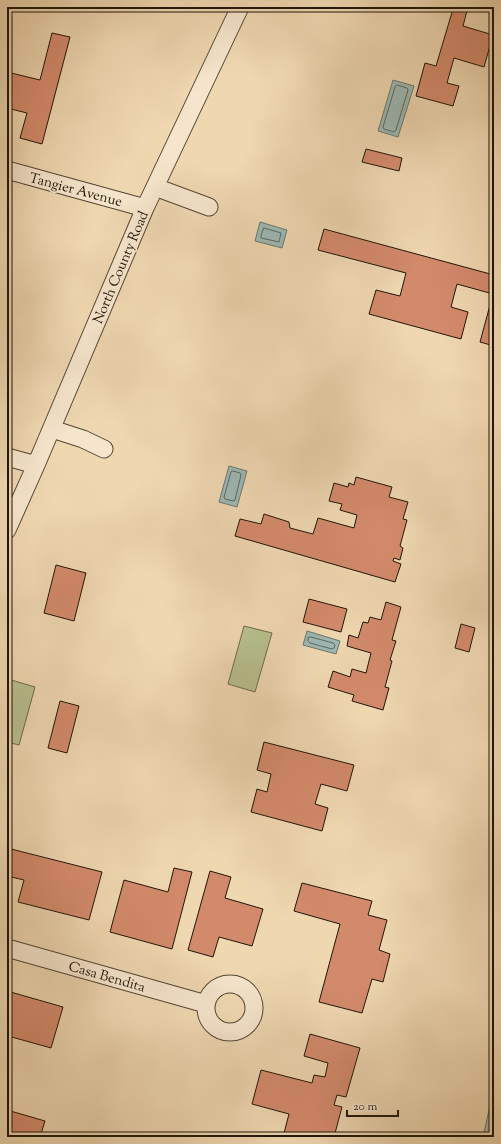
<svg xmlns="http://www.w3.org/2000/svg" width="501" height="1144" viewBox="0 0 501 1144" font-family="'Sorts Mill Goudy',serif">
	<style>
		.pitch { fill: #b7bf8d; stroke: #6b6a4b }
		.water { fill: #9cb8b4; stroke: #6a7770 }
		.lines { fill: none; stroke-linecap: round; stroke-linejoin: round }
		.shore { stroke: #5e665e; stroke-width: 1 }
		.building { fill: #d38a6b; stroke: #1f1509 }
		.minor-casing { stroke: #534633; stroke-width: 19 }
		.minor { stroke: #f5e5cc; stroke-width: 17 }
		.labels { text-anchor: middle; stroke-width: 3.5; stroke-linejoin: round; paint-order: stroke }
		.street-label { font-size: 14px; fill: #1f1509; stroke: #f5e5cc }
	</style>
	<rect width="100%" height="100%" fill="#efd7b0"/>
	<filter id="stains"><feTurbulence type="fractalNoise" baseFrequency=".005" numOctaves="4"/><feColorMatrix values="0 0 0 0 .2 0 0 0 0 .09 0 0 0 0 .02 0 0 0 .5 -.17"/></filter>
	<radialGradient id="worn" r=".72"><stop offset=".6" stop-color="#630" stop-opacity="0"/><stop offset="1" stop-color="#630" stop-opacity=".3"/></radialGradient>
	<path class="pitch" d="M 244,626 L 272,633 L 255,692 L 228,684 Z
		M 8,679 L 35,687 L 19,745 L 7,742 L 7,684 Z"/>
	<path class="water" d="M 393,80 L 414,86 L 398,137 L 378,131 Z
		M 260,222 L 287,230 L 282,248 L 255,241 Z
		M 229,466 L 247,471 L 237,507 L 219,502 Z
		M 307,631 L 340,641 L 336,654 L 303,645 Z
		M 494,1088 L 494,1137 L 483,1137 Z"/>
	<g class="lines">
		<path class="shore" d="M 397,85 L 407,88 L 408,90 L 396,130 L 394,132 L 384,129 L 383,127 L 395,87 Z
			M 264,228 L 281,233 L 279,242 L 261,238 L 261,236 Z
			M 233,471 L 240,473 L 241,475 L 235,500 L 233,501 L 225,499 L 224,497 L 231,472 Z
			M 309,637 L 311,637 L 333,643 L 335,645 L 334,648 L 332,649 L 310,643 L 308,641 Z"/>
	</g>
	<path class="building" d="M 446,7 L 468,7 L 463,26 L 493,35 L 484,67 L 454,58 L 447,83 L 459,86 L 453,106 L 416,96 L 425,63 L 436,66 L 453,9 Z
		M 52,33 L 70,37 L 42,144 L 20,138 L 27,113 L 7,108 L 7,72 L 40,80 Z
		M 366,149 L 402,158 L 399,171 L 362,162 Z
		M 324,229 L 494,275 L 494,346 L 480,342 L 493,294 L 457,284 L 451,307 L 468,312 L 461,339 L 369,314 L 376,290 L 400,296 L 406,273 L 318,250 Z
		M 356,477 L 392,487 L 389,497 L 408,502 L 403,519 L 407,520 L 400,546 L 403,548 L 400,560 L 394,558 L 393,561 L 401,564 L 395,582 L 235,536 L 240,519 L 261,524 L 264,514 L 289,522 L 290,528 L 313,534 L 318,518 L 354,528 L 357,515 L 340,510 L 342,504 L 329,501 L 334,483 L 348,487 L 349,483 L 354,485 Z
		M 56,565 L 86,573 L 74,621 L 44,613 Z
		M 309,599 L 347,609 L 341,632 L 303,622 Z
		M 386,602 L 401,607 L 392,640 L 396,641 L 390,660 L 392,661 L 385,687 L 389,688 L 383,710 L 352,701 L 354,695 L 328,687 L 333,671 L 350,677 L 352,669 L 366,673 L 371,653 L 347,646 L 349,635 L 358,638 L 363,622 L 368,623 L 370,617 L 381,620 Z
		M 461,624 L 475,628 L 469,652 L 455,648 Z
		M 60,701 L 79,706 L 67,753 L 48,748 Z
		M 264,742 L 354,765 L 347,791 L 321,784 L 315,804 L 328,808 L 322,831 L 251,812 L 257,789 L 267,792 L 271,774 L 257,770 Z
		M 11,849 L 102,872 L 89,920 L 18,902 L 24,880 L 7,876 L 7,865 Z
		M 174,868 L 192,872 L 172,949 L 110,932 L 124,880 L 168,892 Z
		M 210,871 L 231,877 L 225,898 L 263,909 L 252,946 L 219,937 L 213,957 L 188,950 Z
		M 302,883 L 372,901 L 368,915 L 387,920 L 379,950 L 390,954 L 383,982 L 372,979 L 362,1013 L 319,1002 L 340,924 L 294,911 Z
		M 7,991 L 63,1007 L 51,1048 L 8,1036 L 7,1040 Z
		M 310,1034 L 360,1048 L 346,1097 L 337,1095 L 334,1105 L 342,1107 L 334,1137 L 283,1137 L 289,1114 L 252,1104 L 261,1070 L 312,1083 L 314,1075 L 325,1077 L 328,1063 L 304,1056 Z
		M 7,1110 L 45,1121 L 40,1137 L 7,1137 Z
		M 250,1133 L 263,1137 L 249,1137 Z"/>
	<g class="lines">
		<g class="minor-casing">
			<path id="minor" d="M 7,170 L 145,208
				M 155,187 L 209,207
				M 52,429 L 83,439 L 104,449
				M 7,457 L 36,465
				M 7,530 L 36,465 L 145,208 L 240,7
				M 7,948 L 206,1004
				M206 1008a24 24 0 1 1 48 0a24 24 0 1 1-48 0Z"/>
		</g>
		<use href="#minor" class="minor"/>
	</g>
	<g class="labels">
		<g class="street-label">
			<text transform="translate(76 189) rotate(15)" y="5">Tangier Avenue</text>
			<text transform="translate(120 267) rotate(-67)" y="5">North County Road</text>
			<text transform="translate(107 976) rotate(16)" y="5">Casa Bendita</text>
		</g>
	</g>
	<rect width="501" height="1144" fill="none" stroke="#efd7b0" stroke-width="24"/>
	<rect x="8" y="8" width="485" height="1128" fill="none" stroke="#1f1509" stroke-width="2"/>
	<rect x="12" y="12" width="477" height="1120" fill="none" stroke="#1f1509"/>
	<path d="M347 1110v6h51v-6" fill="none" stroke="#1f1509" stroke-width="2"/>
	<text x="353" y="1110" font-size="12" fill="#1f1509" stroke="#f5e5cc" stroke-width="3" paint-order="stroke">20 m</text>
	<rect width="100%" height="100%" filter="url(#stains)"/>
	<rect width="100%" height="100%" fill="url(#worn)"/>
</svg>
